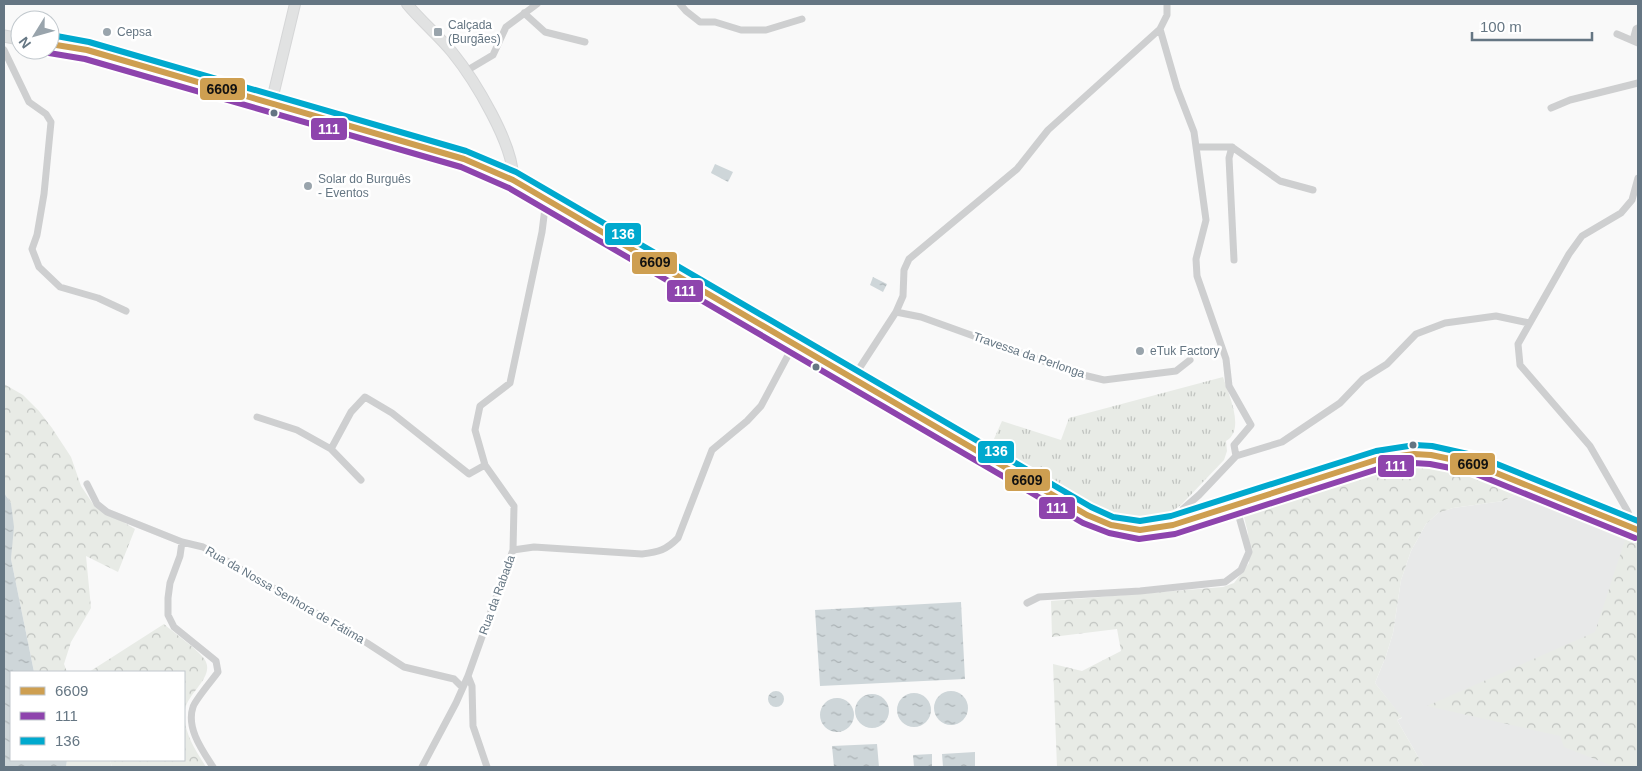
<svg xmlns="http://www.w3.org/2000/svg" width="1642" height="771" viewBox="0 0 1642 771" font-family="Helvetica,sans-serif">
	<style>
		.built { fill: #e8e9e9 }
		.grass { fill: url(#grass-tufts) }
		.forest { fill: url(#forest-crowns) }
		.water { fill: url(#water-ripples) }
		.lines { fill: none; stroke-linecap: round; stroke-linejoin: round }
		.secondary-casing { stroke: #d5d6d7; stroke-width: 12 }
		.primary-casing { stroke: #d5d6d7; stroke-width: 13 }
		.street { stroke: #cecfd0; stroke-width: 7 }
		.secondary { stroke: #e1e2e2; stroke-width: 10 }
		.primary { stroke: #e1e2e2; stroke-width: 11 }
		.bus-1-casing { stroke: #fff; stroke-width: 10 }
		.bus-2-casing { stroke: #fff; stroke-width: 10 }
		.bus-3-casing { stroke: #fff; stroke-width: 10 }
		.bus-1 { stroke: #ce9f51; stroke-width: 6 }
		.bus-2 { stroke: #8e44ad; stroke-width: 6 }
		.bus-3 { stroke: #00a9ce; stroke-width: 6 }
		.poi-dot { fill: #99a4ac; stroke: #fff; stroke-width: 2 }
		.bus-dot { fill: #657683; stroke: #fff; stroke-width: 2 }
		.labels { text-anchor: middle; stroke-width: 5; stroke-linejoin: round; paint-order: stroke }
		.poi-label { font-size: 12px; fill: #657683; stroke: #fff; text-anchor: start }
		.street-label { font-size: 12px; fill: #657683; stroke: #fff }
		.line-badge { stroke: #fff; stroke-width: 2 }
		.badge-label { font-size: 14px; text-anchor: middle; font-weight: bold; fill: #fff }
		.pale-badge-label { font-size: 14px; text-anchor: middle; font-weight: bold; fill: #111 }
	</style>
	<defs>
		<pattern id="grass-tufts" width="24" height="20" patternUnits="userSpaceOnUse" patternTransform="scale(1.25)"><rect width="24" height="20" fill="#e8ebe6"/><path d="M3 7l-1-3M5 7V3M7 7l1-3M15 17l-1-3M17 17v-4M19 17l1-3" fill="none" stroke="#c0c3c0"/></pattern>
		<pattern id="forest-crowns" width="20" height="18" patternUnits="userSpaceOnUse" patternTransform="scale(1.25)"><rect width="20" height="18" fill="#e8ebe6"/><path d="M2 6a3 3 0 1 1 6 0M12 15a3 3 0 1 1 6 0" fill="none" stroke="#c0c3c0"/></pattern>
		<pattern id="water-ripples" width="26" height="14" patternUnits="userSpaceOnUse" patternTransform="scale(1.25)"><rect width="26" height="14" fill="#ced6d9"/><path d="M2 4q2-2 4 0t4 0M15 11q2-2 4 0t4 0" fill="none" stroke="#abb2b5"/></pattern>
	</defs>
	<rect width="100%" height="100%" fill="#f9f9f9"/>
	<path class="built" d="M 1523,491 L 1638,537 L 1638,767 L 1424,767 L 1397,720 L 1402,718 L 1375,683 L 1386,656 L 1393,633 L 1401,580 L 1411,551 L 1426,524 L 1438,513 L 1453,508 L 1503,501 Z"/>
	<path class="grass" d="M 1223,377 C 1228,393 1246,430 1226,441 L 1227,451 L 1224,460 L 1182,504 L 1157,523 L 1138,523 L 1115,519 L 1095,513 L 989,450 L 1002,421 L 1061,440 L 1069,418 Z
		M 67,760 L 110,760 L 112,767 L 66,767 Z"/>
	<path class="forest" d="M 4,384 L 23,395 L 39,411 L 52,428 L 71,457 L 81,486 L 93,504 L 135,529 L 118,572 L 86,556 L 91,608 L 71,642 L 64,664 L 67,672 L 34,672 L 11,559 L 13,527 L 11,503 L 4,493 Z
		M 1420,461 L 1455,465 L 1523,491 L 1503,501 L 1453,508 L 1438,513 L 1426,524 L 1411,551 L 1401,580 L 1393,633 L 1386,656 L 1375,683 L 1402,717 L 1397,720 L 1424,767 L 1057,767 L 1053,664 L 1082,671 L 1121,651 L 1117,629 L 1052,637 L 1051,601 L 1223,587 L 1234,583 L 1249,563 L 1248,533 L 1244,517 L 1248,508 L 1387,463 Z
		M 1626,537 L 1638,542 L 1638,767 L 1615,767 L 1564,747 L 1560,736 L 1427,706 L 1595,632 Z
		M 164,624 C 174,633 199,650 205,660 C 215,677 188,692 185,710 C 182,731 196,751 206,767 L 112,767 L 110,760 L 184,760 L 184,672 L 89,672 Z"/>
	<path class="water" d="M 715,164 L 733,172 L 728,182 L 711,173 Z
		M 873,277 L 887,284 L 883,292 L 870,285 Z
		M 4,493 L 11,503 L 14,527 L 11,559 L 34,672 L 11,672 L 11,760 L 67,760 L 66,767 L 4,767 Z
		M 961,602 L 965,679 L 820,686 L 815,610 Z
		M768 699a8 8 0 1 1 16 0a8 8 0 1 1-16 0Z
		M934 708a17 17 0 1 1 34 0a17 17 0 1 1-34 0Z
		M897 710a17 17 0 1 1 34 0a17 17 0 1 1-34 0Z
		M855 711a17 17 0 1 1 34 0a17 17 0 1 1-34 0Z
		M820 715a17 17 0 1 1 34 0a17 17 0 1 1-34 0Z
		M 877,744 L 879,767 L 834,767 L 832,746 Z
		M 975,752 L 975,767 L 943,767 L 942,754 Z
		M 932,754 L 932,767 L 914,767 L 913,755 Z"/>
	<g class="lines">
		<g class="secondary-casing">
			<path id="secondary" d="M 407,4 C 421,21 438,35 452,52 C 474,79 515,146 513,180
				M 271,104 L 295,4"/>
		</g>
		<g class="primary-casing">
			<path id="primary" d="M 4,36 L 20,39
				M 50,44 L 87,50 L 464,159 L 513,180 L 1087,515 L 1111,525 L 1140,530 L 1173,525 L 1379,459 L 1414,454 L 1431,455 L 1474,464 L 1638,530"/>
		</g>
		<path class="street" d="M 680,4 L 686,11 L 700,22 L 715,22 L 741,30 L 766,30 L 802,19
			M 524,13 L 545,32 L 585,42
			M 1160,29 L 1177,88 L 1194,132 L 1206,220 L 1196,259 L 1197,276 L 1226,359 L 1229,386 L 1251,425 L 1234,445 L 1236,456
			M 1617,34 L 1638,43
			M 1633,40 L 1636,29 L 1638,28
			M 4,50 L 29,102 L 46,114 L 51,122 L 44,194 L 37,235 L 32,249 L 39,267 L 60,287 L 98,298 L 126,311
			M 466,71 L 493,55 L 506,27 L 537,4
			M 1551,108 L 1570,100 L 1638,83
			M 1196,147 L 1232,147 L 1280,181 L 1313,190
			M 1232,147 L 1229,158 L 1234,260
			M 896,312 L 921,317 L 1079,374 L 1104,380 L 1176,371 L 1190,360
			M 853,378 L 896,312 L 903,296 L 904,270 L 909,259 L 1017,169 L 1048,130 L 1160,29 L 1167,15 L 1167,4
			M 257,417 L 297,430 L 331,449 L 361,480
			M 331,449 L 351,412 L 365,397 L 392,413 L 469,474 L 485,465
			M 87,484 L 97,504 L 107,512 L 182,542 L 203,547 L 367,643 L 404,667 L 454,679 L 462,687
			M 1173,525 L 1183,509 L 1199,495 L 1236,456 L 1282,442 L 1340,403 L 1363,379 L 1387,364 L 1416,334 L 1445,323 L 1496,316 L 1529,323
			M 1633,528 L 1628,512 L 1590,446 L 1520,365 L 1518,344 L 1569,254 L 1582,236 L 1621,213 L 1632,200 L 1638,178
			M 182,542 L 180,556 L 170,583 L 168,598 L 168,615 L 174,627 L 216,661 L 218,672 C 213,679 195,700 193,707 C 186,728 202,750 213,767
			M 513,550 L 534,547 L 642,554 C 659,552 666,550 678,538 L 712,450 L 747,421 L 761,406 L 794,344
			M 1027,603 L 1039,597 L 1140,591 L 1225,582 L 1241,570 L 1249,552 L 1236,506
			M 468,676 L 472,686 L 473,726 L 487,767
			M 422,767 L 456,703 L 468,676 L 513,550 L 514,506 L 485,465 L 475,430 L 480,406 L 510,383 L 542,232 L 546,200"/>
		<use href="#secondary" class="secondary"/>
		<use href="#primary" class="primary"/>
		<g class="bus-1-casing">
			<path id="bus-1" d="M 50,44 L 87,50 L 464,159 L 513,180 L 1087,515 L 1111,525 L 1140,530 L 1173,525 L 1379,459 L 1414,454 L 1431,455 L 1474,464 L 1638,530"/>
		</g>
		<g class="bus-2-casing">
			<path id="bus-2" d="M 49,53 L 85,59 L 461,167 L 509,188 L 1083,523 L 1109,533 L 1139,539 L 1175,534 L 1381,468 L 1414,463 L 1430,464 L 1471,472 L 1635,538"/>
		</g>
		<g class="bus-3-casing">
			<path id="bus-3" d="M 51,35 L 89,42 L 466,151 L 516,172 L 1091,507 L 1113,517 L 1140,521 L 1171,516 L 1376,451 L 1415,445 L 1432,446 L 1477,456 L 1638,521"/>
		</g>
		<use href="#bus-1" class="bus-1"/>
		<use href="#bus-2" class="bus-2"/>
		<use href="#bus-3" class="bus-3"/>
	</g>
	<g class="poi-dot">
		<circle cx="107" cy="32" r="5"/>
		<rect x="433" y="27" width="10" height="10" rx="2.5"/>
		<circle cx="308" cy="186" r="5"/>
		<circle cx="1140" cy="351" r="5"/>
	</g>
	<g class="bus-dot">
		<circle cx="274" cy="113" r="4.5"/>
		<circle cx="816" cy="367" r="4.5"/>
		<circle cx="1413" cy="445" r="4.5"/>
	</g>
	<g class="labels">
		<g class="poi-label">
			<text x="448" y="29">Calçada<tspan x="448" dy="14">(Burgães)</tspan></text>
			<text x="117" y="36">Cepsa</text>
			<text x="318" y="183">Solar do Burguês<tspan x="318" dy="14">- Eventos</tspan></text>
			<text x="1150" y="355">eTuk Factory</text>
		</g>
		<g class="street-label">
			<text transform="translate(1029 355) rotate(19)" y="4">Travessa da Perlonga</text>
			<text transform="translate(285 595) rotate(30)" y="4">Rua da Nossa Senhora de Fátima</text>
			<text transform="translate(497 595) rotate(-70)" y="4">Rua da Rabada</text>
		</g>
	</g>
	<g class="line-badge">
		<rect x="199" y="77" width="47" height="24" rx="5" fill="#ce9f51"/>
		<rect x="310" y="117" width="38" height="24" rx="5" fill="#8e44ad"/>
		<rect x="604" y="222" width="38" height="24" rx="5" fill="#00a9ce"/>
		<rect x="631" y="251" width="47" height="24" rx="5" fill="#ce9f51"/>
		<rect x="666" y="279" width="38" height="24" rx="5" fill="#8e44ad"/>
		<rect x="977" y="440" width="38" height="24" rx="5" fill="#00a9ce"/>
		<rect x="1449" y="452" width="47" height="24" rx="5" fill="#ce9f51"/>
		<rect x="1377" y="454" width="38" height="24" rx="5" fill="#8e44ad"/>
		<rect x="1004" y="468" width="47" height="24" rx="5" fill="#ce9f51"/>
		<rect x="1038" y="496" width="38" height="24" rx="5" fill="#8e44ad"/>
	</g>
	<g class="badge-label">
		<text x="329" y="134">111</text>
		<text x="623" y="239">136</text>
		<text x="685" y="296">111</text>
		<text x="996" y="456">136</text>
		<text x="1396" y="471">111</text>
		<text x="1057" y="513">111</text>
	</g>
	<g class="pale-badge-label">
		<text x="222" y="94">6609</text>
		<text x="655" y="267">6609</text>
		<text x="1473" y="469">6609</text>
		<text x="1027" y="485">6609</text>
	</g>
	<rect width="1642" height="771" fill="none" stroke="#657683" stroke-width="10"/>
	<rect x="10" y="671" width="175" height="90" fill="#ffffff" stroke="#c1c8cd"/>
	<rect x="20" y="687" width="25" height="8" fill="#ce9f51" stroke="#c1c8cd"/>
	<text x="55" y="696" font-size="15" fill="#657683">6609</text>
	<rect x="20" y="712" width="25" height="8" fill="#8e44ad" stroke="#c1c8cd"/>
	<text x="55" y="721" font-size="15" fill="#657683">111</text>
	<rect x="20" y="737" width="25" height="8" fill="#00a9ce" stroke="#c1c8cd"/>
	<text x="55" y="746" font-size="15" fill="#657683">136</text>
	<g transform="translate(35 35) rotate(233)"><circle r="24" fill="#ffffff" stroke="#c1c8cd"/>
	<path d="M0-4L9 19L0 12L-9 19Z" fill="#99a4ac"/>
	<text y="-8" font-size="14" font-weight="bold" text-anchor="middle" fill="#657683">N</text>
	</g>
	<path d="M1472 32v8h120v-8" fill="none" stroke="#657683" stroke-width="2.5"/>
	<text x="1480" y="32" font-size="15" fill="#657683" stroke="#ffffff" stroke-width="4" paint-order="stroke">100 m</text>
</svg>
